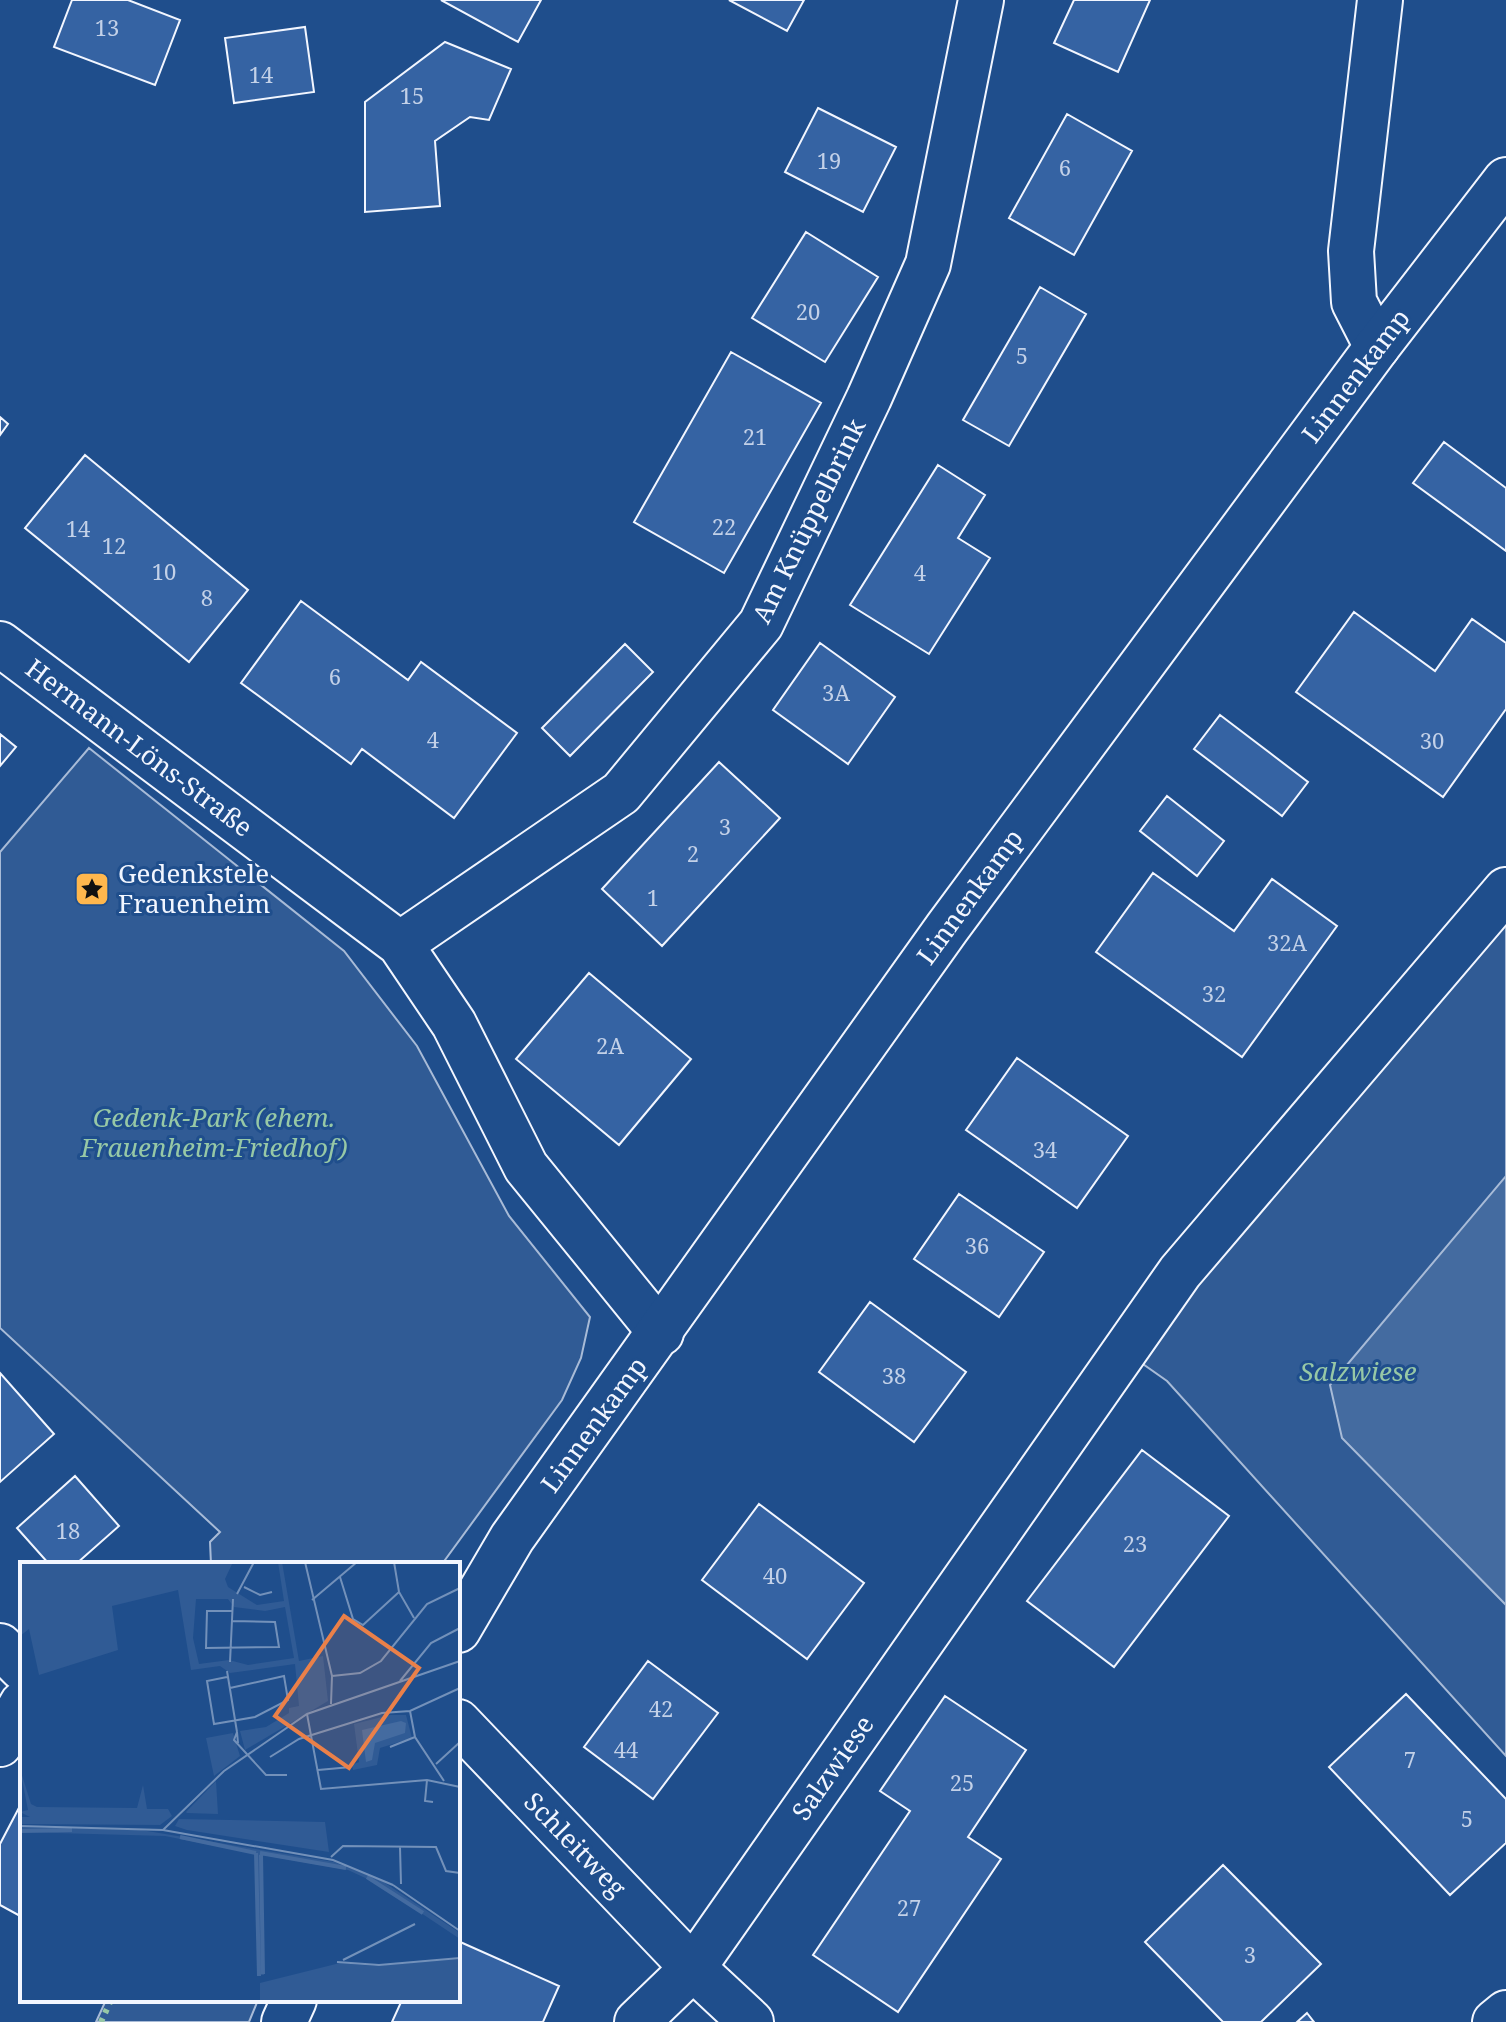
<svg xmlns="http://www.w3.org/2000/svg" width="1506" height="2022" viewBox="0 0 1506 2022" font-family="'Noto Serif',serif">
	<style>
		.built { fill: #305b95; stroke: #a8bbd7; stroke-width: 2 }
		.water { fill: #446ba0; stroke: #a8bbd7; stroke-width: 2 }
		.building { fill: #3563a3; stroke: #f2f6ff; stroke-width: 2 }
		.lines { fill: none; stroke-linecap: round; stroke-linejoin: round }
		.street-casing { stroke: #f2f6ff; stroke-width: 48 }
		.secondary-casing { stroke: #f2f6ff; stroke-width: 48 }
		.street { stroke: #1f4e8c; stroke-width: 44 }
		.secondary { stroke: #1f4e8c; stroke-width: 44 }
		.hedge { stroke: #97c8a6; stroke-width: 6; stroke-dasharray: 4 6; stroke-linecap: butt }
		.labels { text-anchor: middle; stroke-width: 6; stroke-linejoin: round; paint-order: stroke }
		.number-label { font-size: 22px; fill: #c3d1e8 }
		.street-label { font-size: 26px; fill: #f2f6ff; stroke: #1f4e8c }
		.poi-label { font-size: 26px; fill: #f2f6ff; stroke: #1f4e8c; text-anchor: start }
		.park-label { font-size: 26px; font-style: italic; fill: #97c8a6; stroke: #1f4e8c }
		.inset-river { fill: none; stroke: #446ba0; stroke-width: 4 }
		.inset-road { fill: none; stroke: #7391ba; stroke-width: 2 }
		.view { fill: #ea8049; fill-opacity: 0.15; stroke: #ea8049; stroke-width: 4 }
		.inset-edge { fill: none; stroke: #f2f6ff; stroke-width: 4 }
	</style>
	<rect width="100%" height="100%" fill="#1f4e8c"/>
	<path class="built" d="M 89,748 L 344,951 L 417,1046 L 509,1216 L 590,1317 L 581,1358 L 562,1400 L 442,1564 L 211,1564 L 210,1542 L 220,1532 L 0,1328 L 0,852 Z
		M 1506,904 L 1506,1756 L 1167,1381 L 1133,1357 Z
		M 106,2000 L 258,2000 L 249,2022 L 96,2022 Z"/>
	<path class="water" d="M 1506,1176 L 1506,1605 L 1342,1438 L 1330,1385 Z"/>
	<path class="building" d="M 72,0 L 128,0 L 180,20 L 155,85 L 54,47 Z
		M 441,0 L 541,0 L 518,42 Z
		M 729,0 L 804,0 L 787,31 Z
		M 1074,0 L 1150,0 L 1118,72 L 1054,43 Z
		M 305,27 L 314,92 L 234,103 L 225,38 Z
		M 445,42 L 511,69 L 489,120 L 470,117 L 435,141 L 440,206 L 365,212 L 365,102 Z
		M 818,108 L 896,147 L 863,212 L 785,172 Z
		M 1067,114 L 1132,151 L 1074,255 L 1009,218 Z
		M 806,232 L 878,277 L 825,362 L 752,318 Z
		M 1040,287 L 1086,314 L 1009,446 L 963,420 Z
		M 731,352 L 821,403 L 724,573 L 634,522 Z
		M 0,417 L 8,424 L 0,435 Z
		M 1444,442 L 1506,488 L 1506,551 L 1413,483 Z
		M 85,455 L 248,590 L 189,662 L 25,528 Z
		M 938,465 L 985,495 L 958,538 L 990,558 L 929,654 L 850,605 Z
		M 301,601 L 408,680 L 421,662 L 517,733 L 454,818 L 362,749 L 351,764 L 241,683 Z
		M 1354,612 L 1435,671 L 1472,619 L 1506,643 L 1506,709 L 1443,797 L 1296,692 Z
		M 820,643 L 895,697 L 848,764 L 773,710 Z
		M 625,644 L 653,672 L 570,756 L 542,728 Z
		M 1220,715 L 1308,782 L 1282,816 L 1194,749 Z
		M 0,734 L 16,747 L 0,766 Z
		M 719,762 L 780,818 L 662,946 L 602,889 Z
		M 1167,796 L 1224,841 L 1197,876 L 1140,831 Z
		M 1153,873 L 1234,931 L 1272,879 L 1337,926 L 1242,1057 L 1096,952 Z
		M 589,973 L 691,1059 L 619,1145 L 516,1059 Z
		M 1017,1058 L 1128,1136 L 1077,1208 L 966,1130 Z
		M 959,1194 L 1044,1252 L 999,1317 L 914,1259 Z
		M 870,1302 L 966,1372 L 914,1442 L 819,1372 Z
		M 0,1373 L 54,1434 L 0,1482 Z
		M 1142,1450 L 1229,1516 L 1114,1667 L 1027,1601 Z
		M 75,1476 L 119,1526 L 76,1564 L 49,1564 L 17,1528 Z
		M 759,1504 L 864,1583 L 807,1659 L 702,1580 Z
		M 648,1661 L 718,1713 L 653,1799 L 584,1747 Z
		M 1406,1694 L 1506,1799 L 1506,1843 L 1450,1895 L 1329,1767 Z
		M 945,1696 L 1026,1750 L 968,1837 L 1001,1859 L 898,2012 L 813,1955 L 910,1811 L 880,1791 Z
		M 22,1802 L 22,1917 L 0,1905 L 0,1844 Z
		M 1223,1865 L 1321,1964 L 1261,2022 L 1223,2022 L 1145,1942 Z
		M 458,1941 L 559,1986 L 543,2022 L 392,2022 L 402,2000 L 458,2000 Z
		M 1307,2013 L 1314,2022 L 1297,2022 Z"/>
	<g class="lines">
		<g class="street-casing">
			<path id="street" d="M 1377,347 L 1354,302 L 1351,251 L 1380,0
				M 0,644 L 400,944 L 454,1024 L 526,1167 L 661,1333
				M 400,944 L 621,793 L 761,624 L 869,398 L 928,264 L 981,0
				M 0,1646 L 22,1668
				M 458,1722 L 693,1968 L 751,2022
				M 0,1744 L 22,1704
				M 637,2022 L 693,1968 L 1180,1272 L 1506,890
				M 1495,2022 L 1506,2013"/>
		</g>
		<g class="secondary-casing">
			<path id="secondary" d="M 458,1630 L 512,1538 L 947,928 L 1377,347 L 1506,180
				M 284,2022 L 294,2000"/>
		</g>
		<use href="#street" class="street"/>
		<use href="#secondary" class="secondary"/>
		<path class="hedge" d="M 101,2022 L 111,2000"/>
	</g>
	<defs>
		<g id="sight-square" transform="scale(1.8)"><rect x="-9" y="-9" width="18" height="18" rx="4" fill="#ffb74d" stroke="#1f4e8c"/><path d="M0-6L1.8-2.2L6-1.7L2.9 1.2L3.7 5.4L0 3.3L-3.7 5.4L-2.9 1.2L-6-1.7L-1.8-2.2Z" fill="#111"/></g>
	</defs>
	<g fill-rule="evenodd">
		<use href="#sight-square" x="92" y="889"/>
	</g>
	<g class="labels">
		<g class="number-label">
			<text x="107" y="36">13</text>
			<text x="261" y="83">14</text>
			<text x="412" y="104">15</text>
			<text x="829" y="169">19</text>
			<text x="1065" y="176">6</text>
			<text x="808" y="320">20</text>
			<text x="1022" y="364">5</text>
			<text x="755" y="445">21</text>
			<text x="724" y="535">22</text>
			<text x="78" y="537">14</text>
			<text x="114" y="554">12</text>
			<text x="164" y="580">10</text>
			<text x="920" y="581">4</text>
			<text x="207" y="606">8</text>
			<text x="335" y="685">6</text>
			<text x="836" y="701">3A</text>
			<text x="433" y="748">4</text>
			<text x="1432" y="749">30</text>
			<text x="725" y="835">3</text>
			<text x="693" y="862">2</text>
			<text x="653" y="906">1</text>
			<text x="1287" y="951">32A</text>
			<text x="1214" y="1002">32</text>
			<text x="610" y="1054">2A</text>
			<text x="1045" y="1158">34</text>
			<text x="977" y="1254">36</text>
			<text x="894" y="1384">38</text>
			<text x="68" y="1539">18</text>
			<text x="1135" y="1552">23</text>
			<text x="775" y="1584">40</text>
			<text x="661" y="1717">42</text>
			<text x="626" y="1758">44</text>
			<text x="1410" y="1768">7</text>
			<text x="962" y="1791">25</text>
			<text x="1467" y="1827">5</text>
			<text x="909" y="1916">27</text>
			<text x="1250" y="1963">3</text>
		</g>
		<g class="street-label">
			<text transform="translate(1356 376) rotate(-53)" y="9">Linnenkamp</text>
			<text transform="translate(809 521) rotate(-64)" y="9">Am Knüppelbrink</text>
			<text transform="translate(139 748) rotate(37)" y="9">Hermann-Löns-Straße</text>
			<text transform="translate(970 897) rotate(-54)" y="9">Linnenkamp</text>
			<text transform="translate(594 1425) rotate(-54)" y="9">Linnenkamp</text>
			<text transform="translate(833 1768) rotate(-55)" y="9">Salzwiese</text>
			<text transform="translate(575 1845) rotate(46)" y="9">Schleitweg</text>
		</g>
		<g class="poi-label">
			<text x="118" y="883">Gedenkstele<tspan x="118" dy="30">Frauenheim</tspan></text>
		</g>
		<g class="park-label">
			<text x="214" y="1127">Gedenk-Park (ehem.<tspan x="214" dy="30">Frauenheim-Friedhof)</tspan></text>
			<text x="1358" y="1381">Salzwiese</text>
		</g>
	</g>
	<g transform="translate(20 1562)">
		<rect width="440" height="440" fill="#1f4e8c"/>
		<path d="M 0,0 L 213,0 L 205,17 L 208,25 L 237,43 L 264,39 L 258,0 L 262,0 L 279,99 L 303,94 L 308,139 L 225,188 L 220,169 L 246,165 L 269,151 L 269,146 L 279,144 L 275,102 L 210,111 L 200,104 L 171,108 L 158,28 L 92,44 L 98,88 L 19,113 L 9,67 L 0,74 ZM 176,37 L 208,37 L 214,45 L 245,49 L 265,45 L 274,96 L 228,103 L 209,98 L 179,102 L 173,76 ZM 370,153 L 386,153 L 392,176 L 360,186 L 357,203 L 333,208 L 332,203 L 339,200 L 334,162 ZM 213,171 L 220,194 L 194,214 L 186,176 ZM 0,207 L 11,242 L 17,245 L 117,246 L 123,223 L 127,247 L 148,247 L 152,254 L 140,263 L 0,262 L 0,255 L 10,255 L 0,250 L 8,248 ZM 196,219 L 198,252 L 167,251 L 166,250 ZM 159,257 L 305,260 L 309,290 L 167,268 L 155,264 ZM 0,265 L 121,268 L 314,300 L 362,319 L 440,371 L 440,377 L 356,321 L 328,308 L 242,293 L 244,413 L 239,413 L 236,292 L 145,274 L 0,270 ZM 440,397 L 440,440 L 240,440 L 240,421 L 320,401 L 354,404 Z" fill="#305b95" fill-rule="evenodd"/>
		<path d="M 381,159 L 386,161 L 385,171 L 355,181 L 352,198 L 346,200 L 342,168 Z" fill="#446ba0"/>
		<path class="inset-river" d="M 0,269 L 52,268M 160,275 L 236,291M 236,291 L 239,414M 240,291 L 326,306M 241,293 L 243,412M 347,315 L 403,351"/>
		<path class="inset-road" d="M 285,0 L 312,114 L 311,142M 374,0 L 379,30 L 394,56M 320,15 L 333,57 L 343,63 L 379,30M 224,25 L 240,33 L 252,30M 217,32 L 234,0M 292,38 L 337,0M 212,59 L 255,60 L 259,85 L 186,86 L 187,49 L 213,49M 210,100 L 213,37M 207,109 L 217,170M 312,114 L 340,111 L 361,99 L 407,42 L 440,26M 207,115 L 187,119 L 194,162 L 235,155 L 268,138 L 264,114 L 210,126M 380,119 L 411,81 L 440,66M 390,149 L 395,175 L 424,219M 287,152 L 301,227 L 407,218 L 440,225M 218,181 L 217,170 L 214,178 L 246,213 L 267,213M 370,185 L 395,175M 250,195 L 279,177 L 362,151 L 390,149 L 440,126M 416,202 L 440,180M 298,208 L 331,205M 407,218 L 405,239 L 413,240M 0,264 L 143,268 L 313,298 L 373,323M 143,268 L 204,209 L 287,152 L 440,99M 380,285 L 381,322M 311,295 L 323,284 L 416,285 L 426,309 L 440,311M 373,323 L 440,369M 323,398 L 395,362M 317,400 L 359,403 L 440,396"/>
		<path class="view" d="M 324,54 L 399,106 L 329,206 L 255,154 Z"/>
		<rect width="440" height="440" class="inset-edge"/>
	</g>
</svg>
